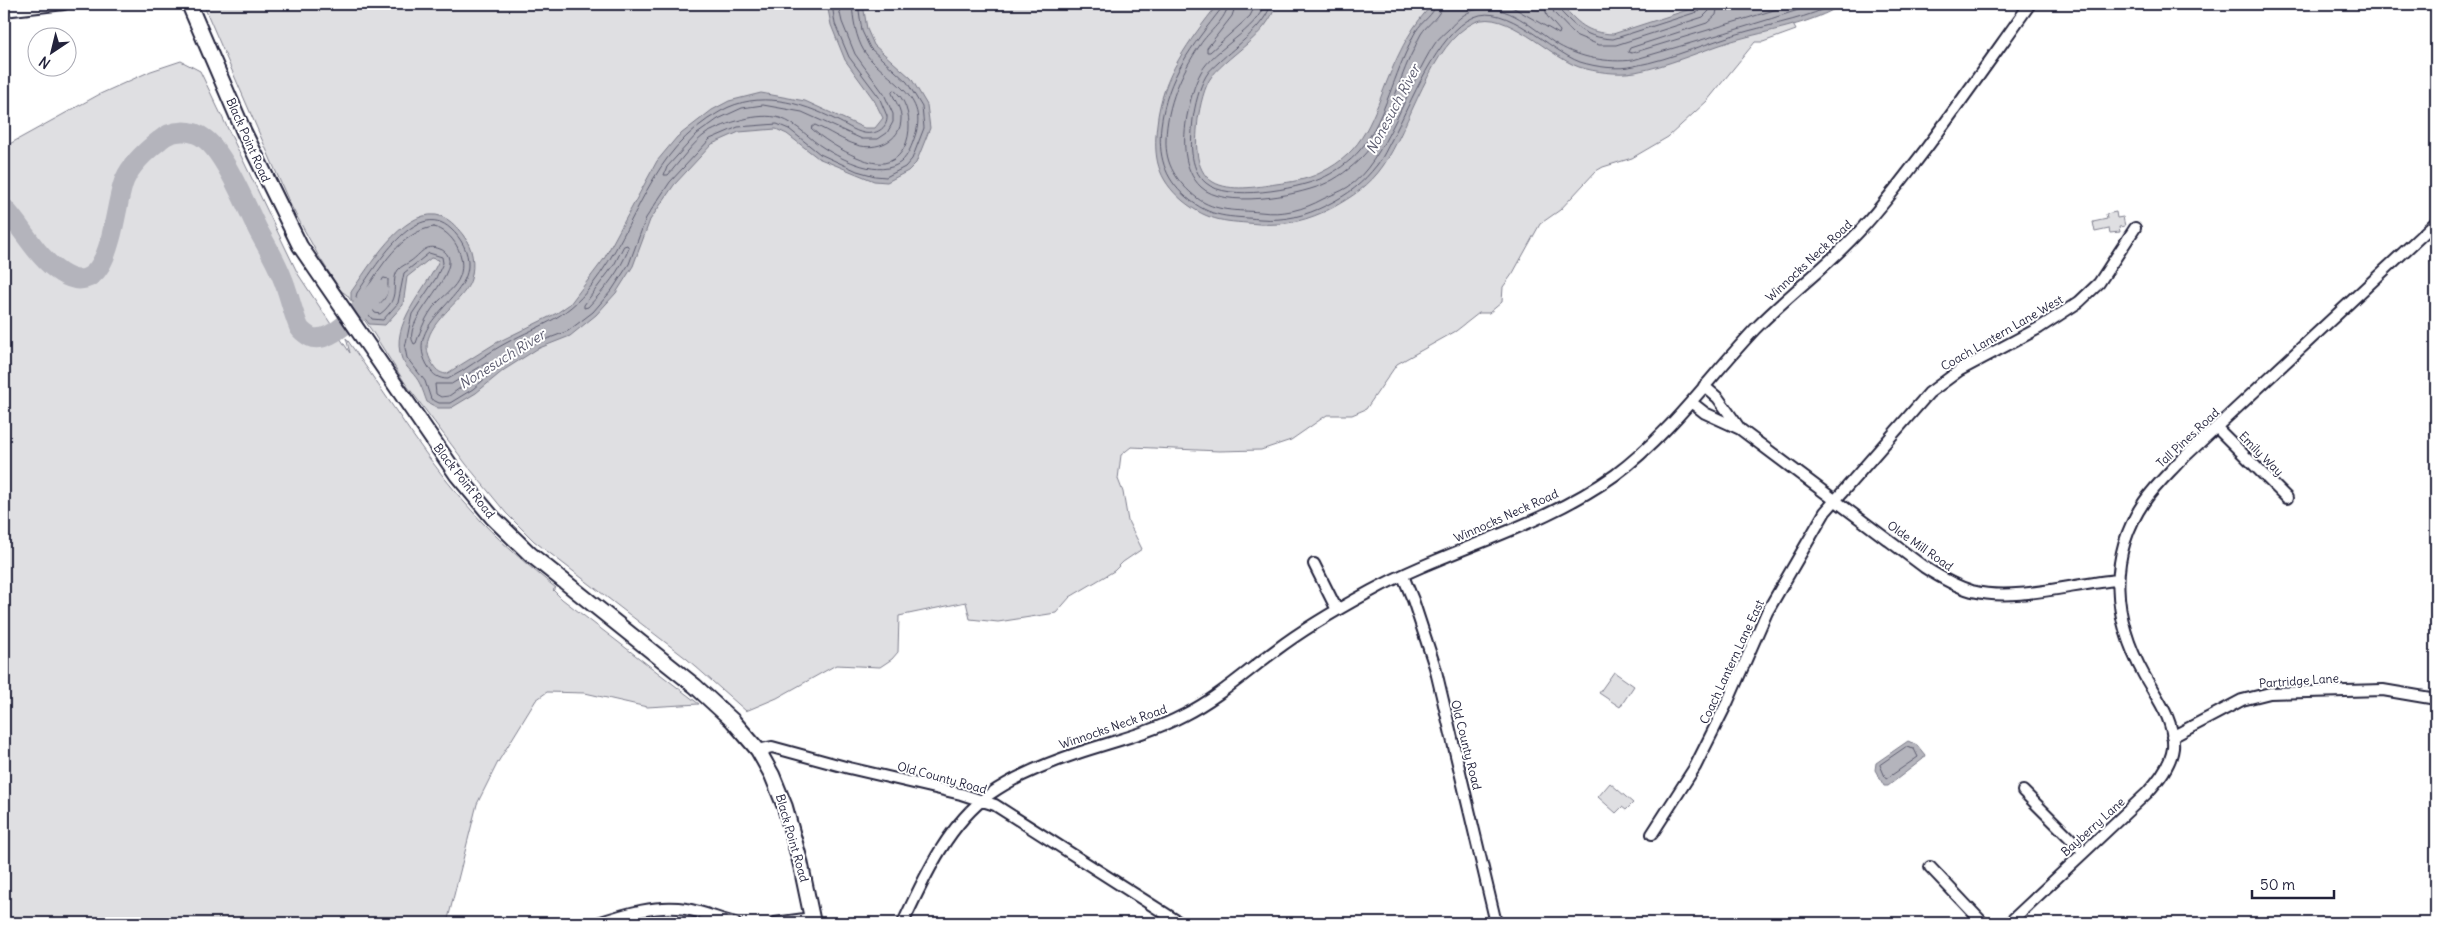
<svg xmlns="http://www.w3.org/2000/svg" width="2440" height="927" viewBox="0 0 2440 927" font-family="Delius,sans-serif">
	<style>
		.green { fill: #dfdfe2; stroke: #80808e }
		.water { fill: #b4b4bc; stroke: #7a7a88 }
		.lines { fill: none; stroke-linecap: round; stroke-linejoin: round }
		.shore { stroke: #5c5c6f; stroke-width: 1 }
		.river { stroke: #b4b4bc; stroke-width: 20 }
		.street-casing { stroke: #22223b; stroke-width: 14 }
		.secondary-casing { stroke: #22223b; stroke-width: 18 }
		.street { stroke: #fff; stroke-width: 10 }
		.secondary { stroke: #fff; stroke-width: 14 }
		.labels { text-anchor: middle; stroke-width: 4; stroke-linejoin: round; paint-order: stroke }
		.street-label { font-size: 12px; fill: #22223b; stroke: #fff }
		.water-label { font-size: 14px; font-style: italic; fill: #5c5c6f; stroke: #fff }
	</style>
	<rect width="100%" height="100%" fill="#fff"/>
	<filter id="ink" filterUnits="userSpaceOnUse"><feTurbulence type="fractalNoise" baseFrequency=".02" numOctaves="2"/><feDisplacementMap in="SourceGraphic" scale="10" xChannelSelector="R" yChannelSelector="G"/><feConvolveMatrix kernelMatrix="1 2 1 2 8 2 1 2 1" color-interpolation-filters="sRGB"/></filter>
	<g filter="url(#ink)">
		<path class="green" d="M 203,4 L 1782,4 L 1796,30 L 1763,42 L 1755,42 L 1707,101 L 1668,137 L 1632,158 L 1603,167 L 1596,171 L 1560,210 L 1540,224 L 1513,273 L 1503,287 L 1502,302 L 1489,313 L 1479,313 L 1456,331 L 1397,364 L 1366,409 L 1352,415 L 1327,415 L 1291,440 L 1261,450 L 1219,451 L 1131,447 L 1121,455 L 1118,479 L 1123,492 L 1128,521 L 1142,549 L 1123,562 L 1114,571 L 1070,597 L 1056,613 L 998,622 L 970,619 L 966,602 L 899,616 L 898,652 L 892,659 L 880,667 L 836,665 L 777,698 L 746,711 L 687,659 L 534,541 L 506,513 L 466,464 L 405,383 L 372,331 L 347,295 L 340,290 L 318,255 L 290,204 Z
			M 181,61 L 200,71 L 298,274 L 350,353 L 346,338 C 390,400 430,467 482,522 C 505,546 530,567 556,588 L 553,590 L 562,599 L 699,704 L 647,707 L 585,693 L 547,692 L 536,700 L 498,762 L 477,804 L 447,923 L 4,923 L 4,147 L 100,94 L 151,71 Z
			M 2116,212 L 2117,218 L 2123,217 L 2125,226 L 2119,227 L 2120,232 L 2110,233 L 2109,229 L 2095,232 L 2093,222 L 2107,219 L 2106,214 Z
			M 1614,672 L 1634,686 L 1620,707 L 1599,693 Z
			M 1610,783 L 1633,803 L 1626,810 L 1622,807 L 1616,813 L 1598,797 Z"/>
		<path class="water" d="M 827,4 L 863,4 L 867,29 L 874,45 L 911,78 L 927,105 L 930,128 L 916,163 L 908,171 L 887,182 L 874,181 L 818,158 L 787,134 L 776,129 L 739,132 L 712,144 L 674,185 L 650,220 L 633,266 L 616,293 L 596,315 L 570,336 L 537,349 L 504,370 L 476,393 L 451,408 L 438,408 L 427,402 C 425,397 423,390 420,384 C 416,375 406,368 402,359 C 388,325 427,289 439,260 L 431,258 L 407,277 L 403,305 L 385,325 L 369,324 L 351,299 L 351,292 C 369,267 401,211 436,215 C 448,217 456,226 463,235 C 473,248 475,264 471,279 C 464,305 411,328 432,363 C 435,369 439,373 446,374 L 496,343 L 557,313 L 570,304 L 604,259 L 657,161 L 677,137 L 712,110 L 729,101 L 761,93 L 805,101 L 864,128 L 875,128 L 883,118 L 874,100 L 845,60 L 831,25 Z
			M 1218,4 L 1276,4 C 1268,35 1232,52 1212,76 C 1204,86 1200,107 1198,119 C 1196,139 1193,170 1213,182 C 1230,192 1257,187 1276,184 C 1291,182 1306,180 1320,173 C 1366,151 1372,117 1390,74 C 1401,48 1413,24 1433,4 L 1561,4 C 1578,23 1586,33 1613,34 L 1706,4 L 1843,4 C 1810,25 1769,30 1732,41 C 1700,51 1668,66 1635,72 C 1617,75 1596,72 1579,67 C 1550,57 1505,8 1475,22 C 1431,42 1410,128 1383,166 C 1370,185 1352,197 1332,208 C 1308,220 1286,226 1259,224 C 1227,221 1210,223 1183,201 C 1157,179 1153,157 1157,124 C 1162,76 1189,41 1218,4 Z
			M 1908,741 L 1917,745 L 1925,755 L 1923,759 L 1888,786 L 1884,786 L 1875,770 L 1876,763 Z"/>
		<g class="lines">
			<path class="shore" d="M 832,4 L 835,24 L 849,57 L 879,97 L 887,116 C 888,129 875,135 864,133 C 854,131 845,124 836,120 C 801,102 758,90 721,111 C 647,152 640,224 592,285 C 564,322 537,325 499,347 C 481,357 466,370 448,379 C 439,379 433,375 429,368 C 401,325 466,303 468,266 C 469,252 461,238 451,229 C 416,196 374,269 357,293 L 356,297 L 372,319 L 383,320 L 398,303 L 404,273 L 429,253 L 442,257 L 443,263 L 436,278 L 412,314 L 405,348 L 407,358 L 425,381 L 431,399 L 439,403 L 450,403 L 473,389 L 501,365 L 534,344 L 568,331 L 593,312 L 612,290 L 629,264 L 646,218 L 670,182 L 710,139 L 738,127 L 777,124 L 789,129 L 820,154 L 857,171 L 875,176 L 886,177 L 905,167 L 912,159 L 924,128 L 922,107 L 907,82 L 870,48 L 862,31 L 858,4
				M 838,4 L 842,22 L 855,54 L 884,94 L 893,114 L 893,122 L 887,133 L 878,139 L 862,139 L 802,112 L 763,105 L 742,108 L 718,119 L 697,134 L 667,167 L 664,175 L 668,175 C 678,164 694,141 707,133 C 726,123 758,112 780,118 C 798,124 809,139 824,148 C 843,160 880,179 901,162 C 908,156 912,145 915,136 C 930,93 882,79 864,51 C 856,38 853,19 852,4
				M 1222,4 L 1221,9 C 1192,46 1167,77 1161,126 C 1158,155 1164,178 1186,197 C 1212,219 1229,216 1260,219 C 1285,221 1305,216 1327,205 C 1349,194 1362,184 1377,165 C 1383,158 1387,148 1392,139 C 1410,105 1437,33 1474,17 C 1506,2 1550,51 1580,62 C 1596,67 1618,70 1634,66 C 1673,59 1710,41 1748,31 C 1774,24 1811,17 1834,4
				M 1228,4 C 1227,19 1208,32 1200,45 C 1181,73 1167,105 1166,139 C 1165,165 1177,182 1197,198 C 1215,212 1238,210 1260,212 C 1283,215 1303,210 1323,199 C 1331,195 1340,192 1348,187 C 1385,163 1409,82 1434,45 C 1438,38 1445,33 1450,28 C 1456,21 1465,12 1475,10 C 1509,2 1532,29 1558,45 C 1581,58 1607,63 1633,60 C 1695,42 1756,24 1817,4
				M 1236,4 L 1232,16 L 1207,48 L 1207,52 L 1210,52 L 1250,16 L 1256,4
				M 1264,4 C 1258,30 1214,48 1201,72 C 1194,84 1190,102 1187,116 C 1183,139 1182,169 1201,187 C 1224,209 1295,196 1322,185 C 1337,179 1351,168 1362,157 C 1387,132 1396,86 1411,55 C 1415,48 1417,41 1421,34 C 1427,24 1442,16 1442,4
				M 1271,4 C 1265,26 1236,46 1219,62 C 1215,66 1209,70 1206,76 C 1199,88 1195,105 1193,119 C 1191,140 1188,168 1206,183 C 1228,202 1296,189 1320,179 C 1334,173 1350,162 1360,150 C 1382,125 1393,79 1408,48 C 1410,42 1413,36 1416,31 C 1421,22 1435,14 1436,4
				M 1507,4 L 1559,34 L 1560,31 L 1547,16 L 1544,4
				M 1551,4 L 1554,13 L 1575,35 L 1599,45 L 1616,45 L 1703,17 L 1709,11 L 1711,4
				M 1557,4 C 1558,10 1562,13 1566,17 C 1580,32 1592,38 1613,39 L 1700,11 L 1704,4
				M 1718,4 L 1716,15 L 1707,23 L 1630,48 L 1628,52 L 1632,53 L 1794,4
				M 894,90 C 916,106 915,158 884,163 C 865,166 824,141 811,128 L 815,125 C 829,131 843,141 857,145 C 876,151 901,141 901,119 C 902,110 895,101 892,93 Z
				M 434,227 C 453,231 467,257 460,276 C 456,288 443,296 435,305 C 426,316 421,329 416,343 L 414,344 C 399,323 458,277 448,256 C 446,252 443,250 440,249 C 425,243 421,254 411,261 C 407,264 401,266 398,270 C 389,283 403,297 380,314 L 375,313 L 363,295 C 379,269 401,231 434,227 Z
				M 624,246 L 627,245 L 629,248 C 620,271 605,289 588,307 L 584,308 L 584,305 L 614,265 Z
				M 384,278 L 388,279 C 388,289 388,298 379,304 L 373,295 Z
				M 487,363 L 490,364 L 489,367 L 449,396 L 441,397 L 436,394 L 435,384 L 451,384 Z
				M 1906,747 L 1914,749 L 1918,757 L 1886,779 L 1880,765 Z"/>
			<path class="river" d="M 4,208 C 23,228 37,258 61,273 C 113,306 113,203 125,179 C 132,163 147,150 160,140 C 172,129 192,129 205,139 C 225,154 246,206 258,230 C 266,245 276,261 282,277 C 289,293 292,311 299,327 C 301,331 309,337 313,338 C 335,342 365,305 378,290"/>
			<g class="street-casing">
				<path id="street" d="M 4,11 L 64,4
					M 1704,386 L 1718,398 L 1740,429
					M 1691,402 L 1705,413 L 1740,429 L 1924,567 C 1938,576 1955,586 1972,591 C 2015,602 2072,584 2117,580
					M 2217,428 L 2287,498
					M 1314,564 L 1337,610
					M 1403,576 L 1413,600 L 1435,667 L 1496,923
					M 2172,737 L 2242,700 L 2270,693 L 2383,690 L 2436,699
					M 758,750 L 772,747 L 849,768 L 961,794 L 995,805 L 1180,923
					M 2023,791 L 2083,851
					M 1652,834 L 1695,767 L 1728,701 L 1767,612 L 1825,512 L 1929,393 L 1960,370 L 2039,328 L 2079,302 L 2099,283 L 2135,228
					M 1930,867 L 1983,923
					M 598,923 C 625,914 657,904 686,909 C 703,912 719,919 735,923
					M 775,923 L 812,918
					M 903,923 C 924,878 948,824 990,794 C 1017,775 1048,763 1078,753 C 1114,741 1150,733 1184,715 C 1218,698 1246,672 1276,650 C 1306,627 1338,609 1371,591 C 1450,548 1541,528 1615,475 C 1669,435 1709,378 1755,329 C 1790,293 1831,264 1864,226 C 1886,202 1905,176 1925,150 C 1961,102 1995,53 2030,4
					M 2009,923 L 2147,793 C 2158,781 2171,765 2173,748 C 2175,720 2156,697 2144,675 C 2113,619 2107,557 2144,502 C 2154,487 2167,475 2179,462 L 2436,222"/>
			</g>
			<g class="secondary-casing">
				<path id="secondary" d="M 189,4 L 244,132 L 300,246 L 457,475 L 493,518 L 530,554 L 695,686 L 733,721 L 758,750 L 772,775 L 785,807 L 800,861 L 813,923"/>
			</g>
			<use href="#street" class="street"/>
			<use href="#secondary" class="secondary"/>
		</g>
	</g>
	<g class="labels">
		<g class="street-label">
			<text transform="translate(248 140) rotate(66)" y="4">Black Point Road</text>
			<text transform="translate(1809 261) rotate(-43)" y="4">Winnocks Neck Road</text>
			<text transform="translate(2002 333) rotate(-30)" y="4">Coach Lantern Lane West</text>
			<text transform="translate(2188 438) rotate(-43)" y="4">Tall Pines Road</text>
			<text transform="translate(2261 454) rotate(45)" y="4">Emily Way</text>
			<text transform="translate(464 481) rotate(52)" y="4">Black Point Road</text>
			<text transform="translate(1506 516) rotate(-24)" y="4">Winnocks Neck Road</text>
			<text transform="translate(1920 546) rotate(35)" y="4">Olde Mill Road</text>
			<text transform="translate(1732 662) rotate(-65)" y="4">Coach Lantern Lane East</text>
			<text transform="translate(2299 681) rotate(-4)" y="4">Partridge Lane</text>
			<text transform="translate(1113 727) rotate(-19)" y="4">Winnocks Neck Road</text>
			<text transform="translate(1466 745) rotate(76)" y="4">Old County Road</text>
			<text transform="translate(942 778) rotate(15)" y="4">Old County Road</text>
			<text transform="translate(2093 827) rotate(-42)" y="4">Bayberry Lane</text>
			<text transform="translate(792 838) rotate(74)" y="4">Black Point Road</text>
		</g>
		<g class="water-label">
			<text transform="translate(1393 109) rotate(-62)" y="5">Nonesuch River</text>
			<text transform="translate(502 359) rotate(-32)" y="5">Nonesuch River</text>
		</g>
	</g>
	<rect width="2440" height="927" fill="none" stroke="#fff" stroke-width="20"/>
	<rect x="10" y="10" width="2420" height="907" fill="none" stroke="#22223b" stroke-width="2" filter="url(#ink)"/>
	<g transform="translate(52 52) rotate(215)"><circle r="24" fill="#ffffff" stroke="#a7a7b1"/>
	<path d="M0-4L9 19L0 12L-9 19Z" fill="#22223b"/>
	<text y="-8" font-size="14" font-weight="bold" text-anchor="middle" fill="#22223b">N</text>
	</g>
	<path d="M2252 890v8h82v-8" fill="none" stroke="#22223b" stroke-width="2.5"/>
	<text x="2260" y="890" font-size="15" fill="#22223b" stroke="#ffffff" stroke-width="4" paint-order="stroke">50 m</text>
</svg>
